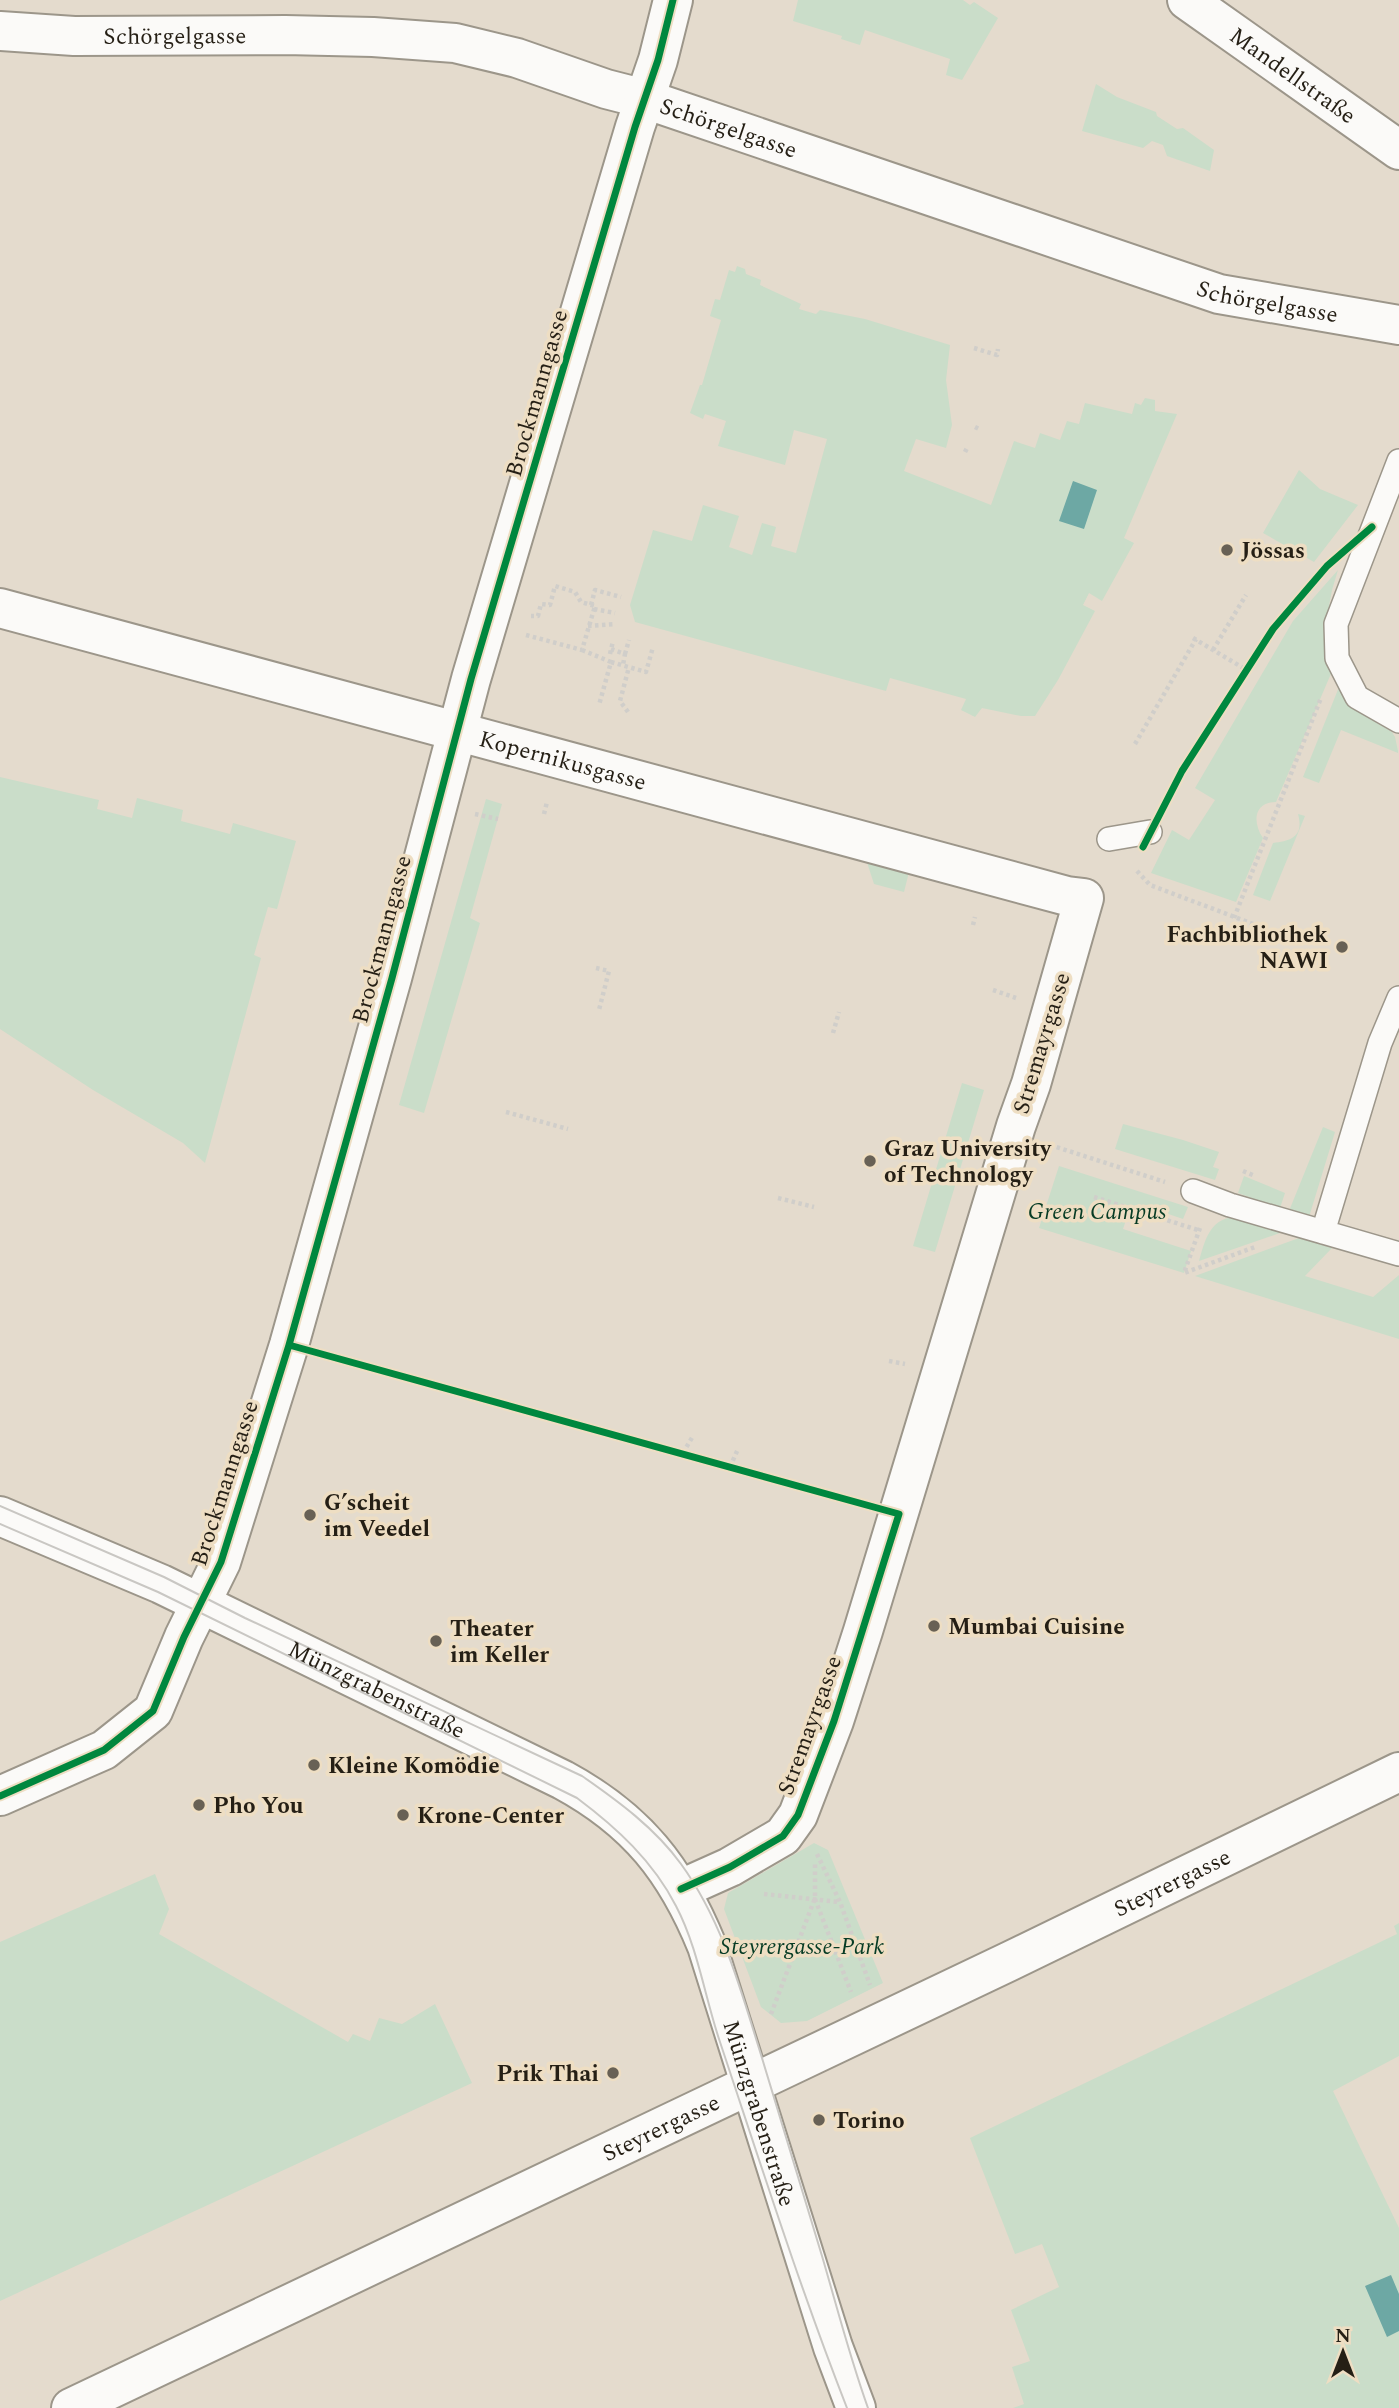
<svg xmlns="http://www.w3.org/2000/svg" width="1399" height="2408" viewBox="0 0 1399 2408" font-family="Spectral,serif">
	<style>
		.green { fill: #caddc9 }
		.water { fill: #6da8a4 }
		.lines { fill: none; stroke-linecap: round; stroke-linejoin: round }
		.service-casing { stroke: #9c968a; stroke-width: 26 }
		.minor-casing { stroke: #9c968a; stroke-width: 42 }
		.tertiary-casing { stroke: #9c968a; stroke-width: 42 }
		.secondary-casing { stroke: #9c968a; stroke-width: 42 }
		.path { stroke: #d0ceca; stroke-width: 4.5; stroke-dasharray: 3.5 3.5; stroke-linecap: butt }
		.service { stroke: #fbfaf8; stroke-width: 23 }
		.minor { stroke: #fbfaf8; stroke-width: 38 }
		.tertiary { stroke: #fbfaf8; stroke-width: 38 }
		.secondary { stroke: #fbfaf8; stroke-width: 38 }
		.tram { stroke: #c9c7c3; stroke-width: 2 }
		.cycleway-casing { stroke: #eedec3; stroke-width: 11 }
		.cycleway { stroke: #00873e; stroke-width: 7 }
		.poi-dot { fill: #686155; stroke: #eedec3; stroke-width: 2.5 }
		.labels { text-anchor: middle; stroke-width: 7; stroke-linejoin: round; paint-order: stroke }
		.street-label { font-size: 23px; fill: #251f15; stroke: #eedec3 }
		.poi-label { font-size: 23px; font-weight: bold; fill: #251f15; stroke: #eedec3; text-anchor: start }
		.park-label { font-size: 23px; font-style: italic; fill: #063b24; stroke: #eedec3 }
	</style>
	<rect width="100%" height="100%" fill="#e4dbcd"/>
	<path class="green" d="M 798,0 L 963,0 L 970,5 L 974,2 L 998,18 L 962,80 L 946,75 L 950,59 L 865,30 L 860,45 L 841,39 L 842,36 L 793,21 Z
		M 1096,84 L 1117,97 L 1156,112 L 1157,116 L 1177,129 L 1183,128 L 1214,150 L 1210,171 L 1167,156 L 1163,145 L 1152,141 L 1143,148 L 1082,131 Z
		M 737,266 L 745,269 L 746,274 L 761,280 L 760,285 L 801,304 L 799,309 L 816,314 L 820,310 L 865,319 L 950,345 L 946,380 L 952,425 L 946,448 L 916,439 L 904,471 L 991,505 L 1014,441 L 1035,448 L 1040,433 L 1060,440 L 1067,421 L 1079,424 L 1085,403 L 1132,414 L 1135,403 L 1141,405 L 1145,398 L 1155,400 L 1155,411 L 1177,414 L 1124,538 L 1134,543 L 1102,601 L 1089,593 L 1083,605 L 1095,611 L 1058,680 L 1035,716 L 1021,716 L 982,708 L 975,717 L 961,710 L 966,699 L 890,678 L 886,691 L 635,622 L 630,605 L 653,530 L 692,541 L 703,505 L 739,516 L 729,547 L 752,555 L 762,523 L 776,527 L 771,546 L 796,553 L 827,439 L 794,430 L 785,465 L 718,446 L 726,421 L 705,414 L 703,419 L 690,413 L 700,385 L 702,385 L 721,320 L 710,316 L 715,299 L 720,300 L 729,270 L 735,272 Z
		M 1299,470 L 1320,489 L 1358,505 L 1314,562 L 1263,533 Z
		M 1338,570 L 1332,590 L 1326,622 L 1333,669 L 1276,802 C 1254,802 1252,822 1263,838 L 1236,902 L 1151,873 L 1172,830 L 1189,840 L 1215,800 L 1195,788 L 1293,621 Z
		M 1339,687 C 1351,710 1371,719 1392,732 L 1395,737 L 1398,751 L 1398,753 L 1341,730 L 1319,783 L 1303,777 Z
		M 0,777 L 99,800 L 97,809 L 132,818 L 137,798 L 183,810 L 181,821 L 230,834 L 233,823 L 296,841 L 277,909 L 268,907 L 254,955 L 261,958 L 205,1163 L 183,1143 L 93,1090 L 0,1029 Z
		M 486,799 L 502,804 L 470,918 L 480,923 L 424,1113 L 399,1105 Z
		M 1298,814 L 1305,816 L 1270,901 L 1253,895 L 1273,843 C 1292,841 1304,836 1298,814 Z
		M 864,853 L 911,864 L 904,892 L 874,884 Z
		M 962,1083 L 984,1090 L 935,1252 L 913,1246 Z
		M 1123,1124 L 1183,1140 L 1219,1152 L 1213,1167 L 1219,1169 L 1215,1180 L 1115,1149 Z
		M 1323,1127 L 1335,1132 L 1309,1217 L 1289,1211 Z
		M 1059,1166 L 1188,1207 L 1183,1219 L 1139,1204 L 1130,1208 L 1123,1229 L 1191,1251 L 1184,1273 L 1039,1228 Z
		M 1244,1176 L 1285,1193 L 1280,1208 L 1238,1193 Z
		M 1233,1217 L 1283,1232 L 1199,1261 C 1205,1241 1209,1220 1233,1217 Z
		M 1299,1238 L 1332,1248 L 1305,1276 L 1373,1297 L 1399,1275 L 1399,1339 L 1195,1276 Z
		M 814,1843 L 828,1850 L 883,1983 L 807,2021 L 781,2023 L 761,2007 L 724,1909 L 728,1893 Z
		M 155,1874 L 169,1909 L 159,1934 L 348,2042 L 353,2034 L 370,2041 L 379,2018 L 402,2024 L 435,2004 L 472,2083 L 0,2301 L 0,1942 Z
		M 1399,1923 L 1399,2056 L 1333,2091 L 1399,2228 L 1399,2408 L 1013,2408 L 1024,2404 L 1012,2367 L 1030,2361 L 1011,2310 L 1059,2287 L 1042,2244 L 1015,2254 L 970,2138 L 1397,1934 L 1394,1926 Z"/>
	<path class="water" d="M 1073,481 L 1097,490 L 1084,529 L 1059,521 Z
		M 1391,2275 L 1399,2294 L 1399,2331 L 1387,2337 L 1365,2286 Z"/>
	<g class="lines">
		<g class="service-casing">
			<path id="service" d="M 1399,461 L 1336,624 L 1337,658 L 1357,697 L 1399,721
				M 1109,839 L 1150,832
				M 1193,1191 L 1230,1205 L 1399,1254
				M 1323,1232 L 1380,1043 L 1399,998"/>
		</g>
		<g class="minor-casing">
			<g id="minor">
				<path id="s1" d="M 0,31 L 74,36 L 285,35 L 373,37 L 455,43 L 517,58 L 606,89 L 645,99 L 1219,294 L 1399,325"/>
				<path id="s2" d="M 0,608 L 1067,896 L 1084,898 L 1031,1084 L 1016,1126 L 863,1631 L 834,1721 L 798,1815 L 783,1836 L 730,1867 L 681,1889"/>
				<path d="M 0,1796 L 104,1750 L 153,1711 L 184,1637 L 221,1562 L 289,1345 L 392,978 L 471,679 L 635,127 L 658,60 L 673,0"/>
			</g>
		</g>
		<g class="tertiary-casing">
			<g id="tertiary">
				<path id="s3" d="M 71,2408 L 1008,1962 L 1399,1772"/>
			</g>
		</g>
		<g class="secondary-casing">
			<g id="secondary">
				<path id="s4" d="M 1187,0 L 1399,150"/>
				<path id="s5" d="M 0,1516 L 161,1584 L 563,1780 C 637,1820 676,1870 707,1946 L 833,2347 L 856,2408"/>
			</g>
		</g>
		<path class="path" d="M 974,348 L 997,355 L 998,349
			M 975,427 L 979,429
			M 965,452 L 968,446
			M 591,605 L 595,590 L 621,597
			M 594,609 L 615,613
			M 588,626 L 615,624
			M 526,635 L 582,650 L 595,606 L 581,602 L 575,592 L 555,586 L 550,605 L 541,604 L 538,616 L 531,616
			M 1193,638 L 1245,669
			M 611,649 L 625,654 L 623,665
			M 582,650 L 611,662 L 599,705
			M 1213,650 L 1246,595
			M 610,654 L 613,641
			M 625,654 L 629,640
			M 611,662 L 646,672 L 653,647
			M 628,712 L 620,701 L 629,667
			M 1135,744 L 1196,639
			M 475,814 L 498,819
			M 544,814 L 547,802
			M 1137,871 L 1150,885 L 1269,930
			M 1234,918 L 1321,698
			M 973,925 L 975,917
			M 596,968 L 609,971 L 599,1010
			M 993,990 L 1016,998
			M 833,1033 L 839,1012
			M 506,1112 L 568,1129
			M 1050,1145 L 1165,1182
			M 1243,1171 L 1255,1176
			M 1094,1197 L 1198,1230
			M 778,1198 L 814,1207
			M 1200,1228 L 1184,1273 L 1255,1247
			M 889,1361 L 905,1364
			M 683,1453 L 693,1436
			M 730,1467 L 738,1449
			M 817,1854 L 840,1902 L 870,1985
			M 764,1894 L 839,1902
			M 815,1899 L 851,1992
			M 771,2014 L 815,1898 L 815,1862"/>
		<use href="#service" class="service"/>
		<use href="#minor" class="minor"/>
		<use href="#tertiary" class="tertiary"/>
		<use href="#secondary" class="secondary"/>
		<path class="tram" d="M 0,1506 L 164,1577 L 245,1618 L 582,1776 C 618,1801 655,1828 681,1864 C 723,1922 741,1991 762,2058 C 782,2124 802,2190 822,2256 C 837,2307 850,2358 868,2408
			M 0,1524 L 158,1592 L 577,1798 C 617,1828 653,1861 676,1906 C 698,1948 705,1998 720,2042 C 761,2165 800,2288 847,2408"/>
		<g class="cycleway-casing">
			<path id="cycleway" d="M 1143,847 L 1182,771 L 1273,629 L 1327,566 L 1372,527
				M 289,1345 L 899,1514 L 834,1721 L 798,1815 L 783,1836 L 730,1867 L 681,1889
				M 0,1796 L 104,1750 L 153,1711 L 184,1637 L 221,1562 L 289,1345 L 392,978 L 471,679 L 635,127 L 658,60 L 673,0"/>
		</g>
		<use href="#cycleway" class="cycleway"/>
	</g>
	<g class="poi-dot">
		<circle cx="1227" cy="550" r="7"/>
		<circle cx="1342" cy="947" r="7"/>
		<circle cx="870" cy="1161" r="7"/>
		<circle cx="310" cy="1515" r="7"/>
		<circle cx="934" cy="1626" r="7"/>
		<circle cx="436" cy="1641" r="7"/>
		<circle cx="314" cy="1765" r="7"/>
		<circle cx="199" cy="1805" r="7"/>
		<circle cx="403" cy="1815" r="7"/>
		<circle cx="613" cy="2073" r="7"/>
		<circle cx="819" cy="2120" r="7"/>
	</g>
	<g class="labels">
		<g class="street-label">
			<text dy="8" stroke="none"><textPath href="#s1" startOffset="175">Schörgelgasse</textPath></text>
			<text dy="8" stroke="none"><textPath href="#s4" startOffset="130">Mandellstraße</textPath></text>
			<text dy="8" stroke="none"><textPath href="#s1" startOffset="742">Schörgelgasse</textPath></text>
			<text dy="8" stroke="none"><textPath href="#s1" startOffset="1309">Schörgelgasse</textPath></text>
			<text transform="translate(536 393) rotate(-74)" y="8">Brockmanngasse</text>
			<text dy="8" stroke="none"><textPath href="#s2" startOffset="583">Kopernikusgasse</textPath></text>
			<text transform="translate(381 939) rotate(-75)" y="8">Brockmanngasse</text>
			<text transform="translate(1041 1043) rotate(-73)" y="8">Stremayrgasse</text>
			<text transform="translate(224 1483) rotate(-72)" y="8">Brockmanngasse</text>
			<text dy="8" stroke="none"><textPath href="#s5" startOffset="415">Münzgrabenstraße</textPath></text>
			<text transform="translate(809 1725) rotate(-70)" y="8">Stremayrgasse</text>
			<text dy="8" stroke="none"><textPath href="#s3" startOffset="1220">Steyrergasse</textPath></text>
			<text dy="8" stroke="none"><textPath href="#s5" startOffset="1022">Münzgrabenstraße</textPath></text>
			<text dy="8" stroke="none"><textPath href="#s3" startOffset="653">Steyrergasse</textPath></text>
		</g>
		<g class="poi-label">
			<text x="1241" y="558">Jössas</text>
			<text x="1328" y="942" text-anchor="end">Fachbibliothek<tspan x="1328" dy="26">NAWI</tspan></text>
			<text x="884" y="1156">Graz University<tspan x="884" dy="26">of Technology</tspan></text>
			<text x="324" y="1510">G’scheit<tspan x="324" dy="26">im Veedel</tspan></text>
			<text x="948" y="1634">Mumbai Cuisine</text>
			<text x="450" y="1636">Theater<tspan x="450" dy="26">im Keller</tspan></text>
			<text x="328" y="1773">Kleine Komödie</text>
			<text x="213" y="1813">Pho You</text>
			<text x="417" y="1823">Krone-Center</text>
			<text x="599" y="2081" text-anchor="end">Prik Thai</text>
			<text x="833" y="2128">Torino</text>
		</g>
		<g class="park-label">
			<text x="1097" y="1219">Green Campus</text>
			<text x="802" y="1954">Steyrergasse-Park</text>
		</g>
	</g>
	<g transform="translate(1343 2352)" stroke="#eedec3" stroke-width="5" paint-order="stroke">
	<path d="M0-5L12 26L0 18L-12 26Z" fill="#251f15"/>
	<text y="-10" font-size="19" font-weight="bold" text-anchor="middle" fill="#251f15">N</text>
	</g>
</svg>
